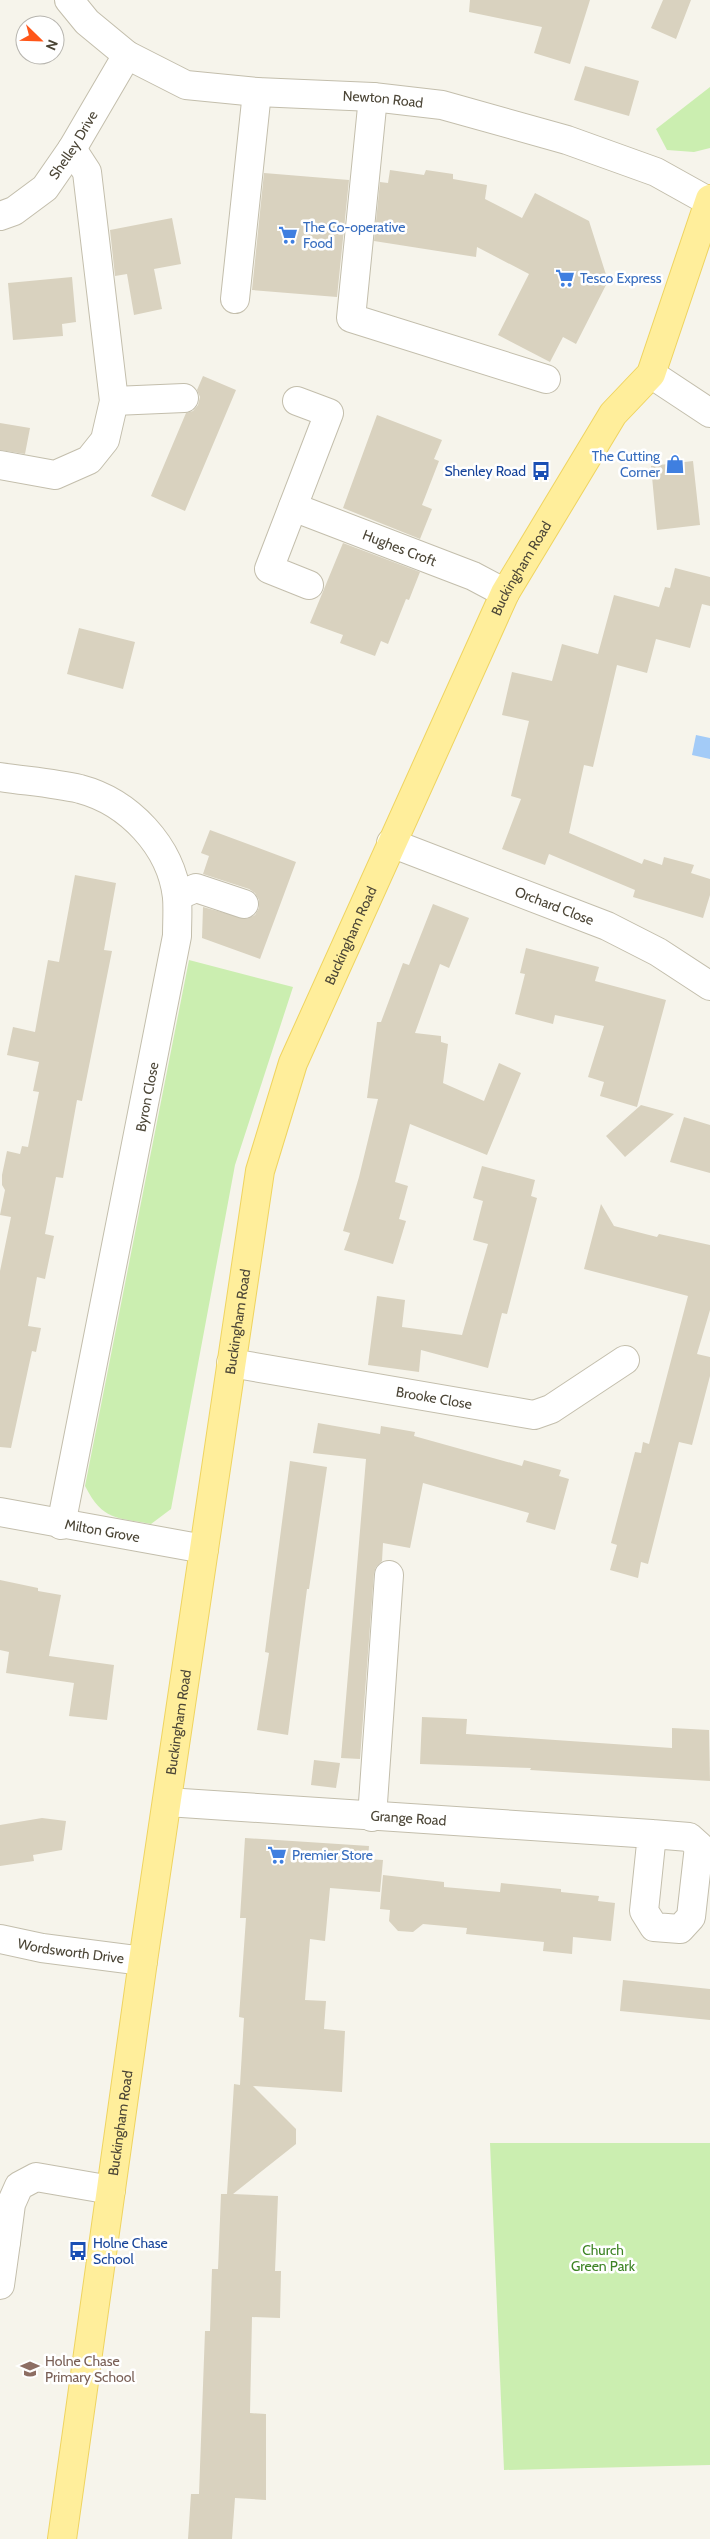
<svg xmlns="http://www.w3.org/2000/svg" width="710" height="2539" viewBox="0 0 710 2539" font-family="Cabin,sans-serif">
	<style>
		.green { fill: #cbeeb0 }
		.water { fill: #a3cbf7 }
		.building { fill: #d9d2bf }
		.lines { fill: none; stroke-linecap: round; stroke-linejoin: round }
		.minor-casing { stroke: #c3beac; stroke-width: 30 }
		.major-casing { stroke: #efd460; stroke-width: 30 }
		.minor { stroke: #fff; stroke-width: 28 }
		.major { stroke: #ffee9b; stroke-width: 28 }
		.labels { text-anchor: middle; stroke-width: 5; stroke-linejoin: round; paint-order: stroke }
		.street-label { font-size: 14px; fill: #4c4637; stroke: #fff }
		.shop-label { font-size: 14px; fill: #366cbe; stroke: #fff; text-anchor: start }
		.transit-label { font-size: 14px; fill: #164399; stroke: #fff; text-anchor: end }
		.park-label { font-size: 14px; fill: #3d8424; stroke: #fff }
		.education-label { font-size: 14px; fill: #785e54; stroke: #fff; text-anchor: start }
	</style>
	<rect width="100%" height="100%" fill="#f6f4eb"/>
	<path class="green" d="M 710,87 L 710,148 L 694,152 L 667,150 L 656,129 Z
		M 189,960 L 293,987 L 235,1165 L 171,1509 L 151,1524 C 116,1517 103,1521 85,1486 Z
		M 490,2143 L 710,2143 L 710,2465 L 504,2470 Z"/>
	<path class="water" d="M 696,735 L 710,738 L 710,759 L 692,755 Z"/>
	<path class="building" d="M 470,0 L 590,0 L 570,64 L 534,53 L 542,27 L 469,12 Z
		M 663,0 L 691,0 L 676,39 L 651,28 Z
		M 585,66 L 639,81 L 629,116 L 574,100 Z
		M 390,170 L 424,175 L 426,170 L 453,174 L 453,179 L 487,185 L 485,199 L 522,218 L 535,193 L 589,221 L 608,281 L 576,344 L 563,337 L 550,362 L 498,335 L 529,274 L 477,247 L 476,257 L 374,241 L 380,182 L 388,183 Z
		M 264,173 L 349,180 L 337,297 L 252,290 Z
		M 172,218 L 181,264 L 154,269 L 162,309 L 134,315 L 127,274 L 115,276 L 110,230 Z
		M 72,277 L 76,322 L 62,324 L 63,336 L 13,340 L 8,283 Z
		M 203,376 L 236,390 L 185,511 L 151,496 L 186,413 L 193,411 L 198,405 L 200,397 L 197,390 Z
		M 377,415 L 442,440 L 434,459 L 439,461 L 422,505 L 432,509 L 420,539 L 343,508 Z
		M 0,423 L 30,428 L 25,454 L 0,450 Z
		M 693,461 L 700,525 L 657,530 L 651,466 Z
		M 343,543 L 420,572 L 409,600 L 406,599 L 388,644 L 381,641 L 375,656 L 340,643 L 343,635 L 310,623 Z
		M 675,568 L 710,577 L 710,606 L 702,604 L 690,648 L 656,639 L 647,673 L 617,665 L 593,767 L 584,765 L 569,833 L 642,864 L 644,859 L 662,865 L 664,857 L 694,865 L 691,873 L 710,879 L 710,895 L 703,918 L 633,897 L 635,890 L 549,854 L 545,865 L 502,849 L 521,799 L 511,796 L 529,721 L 502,715 L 512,672 L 552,681 L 562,644 L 598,654 L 614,595 L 659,607 L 665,587 L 670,588 Z
		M 79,628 L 135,642 L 123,689 L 67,674 Z
		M 210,830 L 296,862 L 260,959 L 202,938 L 203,907 L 247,919 L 255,915 L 259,908 L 259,900 L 255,893 L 249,889 L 203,874 L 209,856 L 201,853 Z
		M 75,875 L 116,883 L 104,950 L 112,951 L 82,1101 L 77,1100 L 63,1178 L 56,1177 L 45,1234 L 54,1236 L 45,1279 L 37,1277 L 28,1326 L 41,1328 L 36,1352 L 32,1351 L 11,1448 L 0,1447 L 0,1271 L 11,1217 L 0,1215 L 5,1190 L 2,1185 L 2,1175 L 7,1151 L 20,1154 L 22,1146 L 28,1147 L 39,1092 L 33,1091 L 39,1062 L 7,1055 L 13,1027 L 35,1032 L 48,960 L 59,962 Z
		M 433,904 L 469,918 L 449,968 L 440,964 L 415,1033 L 441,1036 L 441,1042 L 448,1044 L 443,1083 L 484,1101 L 499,1063 L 521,1073 L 487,1155 L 410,1124 L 395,1182 L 408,1186 L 399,1219 L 406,1221 L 393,1264 L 344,1250 L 350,1233 L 343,1231 L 359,1177 L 378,1099 L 367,1098 L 377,1022 L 381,1022 L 403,963 L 409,965 Z
		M 526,948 L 599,967 L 595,981 L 666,1000 L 637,1107 L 600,1096 L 604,1082 L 588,1077 L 604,1026 L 555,1015 L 553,1024 L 515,1014 L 525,974 L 520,973 Z
		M 641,1105 L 674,1114 L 625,1157 L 606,1136 Z
		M 684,1117 L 710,1125 L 710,1173 L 670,1162 Z
		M 482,1166 L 535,1180 L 531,1196 L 537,1198 L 507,1314 L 502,1313 L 488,1368 L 421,1350 L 419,1372 L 368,1365 L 377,1296 L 405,1300 L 402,1327 L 462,1335 L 488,1244 L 473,1240 L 483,1201 L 473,1198 Z
		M 601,1204 L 614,1226 L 657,1237 L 659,1234 L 710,1245 L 710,1310 L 697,1354 L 710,1357 L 710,1376 L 692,1445 L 679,1442 L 648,1564 L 641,1562 L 638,1578 L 610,1570 L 617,1545 L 611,1543 L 635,1452 L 641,1453 L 643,1442 L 649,1444 L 688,1296 L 584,1269 Z
		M 318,1423 L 380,1434 L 381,1426 L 415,1432 L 414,1436 L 522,1466 L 524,1460 L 561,1470 L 559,1476 L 569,1479 L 555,1530 L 526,1522 L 529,1513 L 423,1483 L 410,1548 L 383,1543 L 382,1561 L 376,1567 L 374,1573 L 360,1759 L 341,1758 L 366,1459 L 313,1453 Z
		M 290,1461 L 327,1467 L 309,1589 L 307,1589 L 288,1735 L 257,1730 L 269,1653 L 265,1652 Z
		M 0,1580 L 38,1588 L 38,1591 L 61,1595 L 49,1656 L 114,1665 L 107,1720 L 69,1716 L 74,1683 L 6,1673 L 9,1652 L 0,1650 Z
		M 422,1717 L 467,1719 L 466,1734 L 672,1748 L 672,1728 L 709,1730 L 710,1781 L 530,1770 L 531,1768 L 420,1764 Z
		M 314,1760 L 340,1763 L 336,1788 L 311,1785 Z
		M 42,1818 L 66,1821 L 62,1850 L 33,1855 L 34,1861 L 0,1866 L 0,1825 Z
		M 245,1838 L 369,1846 L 368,1859 L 383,1860 L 380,1892 L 330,1888 L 325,1941 L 310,1939 L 305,2000 L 326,2001 L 324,2029 L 345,2031 L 342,2092 L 253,2086 L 296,2129 L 296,2144 L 233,2194 L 278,2196 L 275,2271 L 281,2271 L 280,2318 L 252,2317 L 250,2413 L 266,2414 L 266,2500 L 235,2498 L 232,2539 L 188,2539 L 191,2494 L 199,2494 L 205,2331 L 210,2331 L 212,2269 L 218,2269 L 221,2194 L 227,2194 L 234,2084 L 240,2085 L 244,2018 L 239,2017 L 246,1918 L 240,1918 Z
		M 383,1875 L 444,1882 L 444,1887 L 500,1892 L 501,1883 L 561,1889 L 561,1892 L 599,1896 L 598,1901 L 615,1903 L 611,1941 L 573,1937 L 572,1954 L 543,1951 L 544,1942 L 466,1934 L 467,1928 L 423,1924 L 413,1932 L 398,1931 L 389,1921 L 390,1910 L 380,1909 Z
		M 623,1980 L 710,1989 L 710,2020 L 620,2011 Z"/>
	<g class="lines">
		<g class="minor-casing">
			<g id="minor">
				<path id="s1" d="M 69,0 L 87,22 L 127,55 L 186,85 L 257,92 L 373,97 L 442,105 L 567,140 L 656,172 L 708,201"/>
				<path d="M 373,97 L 351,318 L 546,379"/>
				<path id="s2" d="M 0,216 L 14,211 L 45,188 L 72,149 L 127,55"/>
				<path d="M 235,299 L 257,92"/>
				<path d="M 651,374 L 710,413"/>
				<path d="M 114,401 L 184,398"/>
				<path d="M 297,401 L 329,413 L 269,569 L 309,585"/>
				<path d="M 0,465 L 55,475 L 89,460 L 105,440 L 114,401 L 87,172 L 72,149"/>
				<path id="s3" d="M 293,507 L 473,576 L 505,593"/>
				<path d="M 0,777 C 26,781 54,783 80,789 C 129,802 171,846 177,897 C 178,910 177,923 177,936 L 61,1525"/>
				<path id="s4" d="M 391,843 L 607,926 L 658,952 L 710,986"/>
				<path d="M 177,896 L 196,888 L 244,904"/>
				<path id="s5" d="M 231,1363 L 534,1415 L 551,1409 L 625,1360"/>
				<path id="s6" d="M 0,1512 L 204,1549"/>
				<path id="s7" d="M 167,1802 L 652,1834 L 689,1837 L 699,1846 L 691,1917 L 680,1929 L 654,1927 L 644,1911 L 652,1834"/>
				<path d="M 372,1817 L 389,1575"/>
				<path id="s8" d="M 0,1939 L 42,1948 L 143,1961"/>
				<path d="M 0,2241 L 6,2242 L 11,2204 L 19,2186 L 36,2177 L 111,2190"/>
				<path d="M 0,2285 L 6,2242"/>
			</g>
		</g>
		<g class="major-casing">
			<g id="major">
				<path id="s9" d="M 62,2539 L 143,1961 L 260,1171 L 293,1063 L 505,593 L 613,414 L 651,374 L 710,199"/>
			</g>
		</g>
		<use href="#minor" class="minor"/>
		<use href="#major" class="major"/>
	</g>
	<defs>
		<g id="supermarket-bare" transform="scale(1.5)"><path d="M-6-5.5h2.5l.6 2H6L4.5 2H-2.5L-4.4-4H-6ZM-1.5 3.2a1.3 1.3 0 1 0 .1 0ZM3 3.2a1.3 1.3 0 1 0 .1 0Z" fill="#3f7fe0" stroke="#fff" stroke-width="2.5" paint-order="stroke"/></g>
		<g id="shop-bare" transform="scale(1.5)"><path d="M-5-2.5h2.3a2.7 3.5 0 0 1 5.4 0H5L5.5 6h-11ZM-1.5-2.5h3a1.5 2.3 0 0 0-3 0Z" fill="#3f7fe0" stroke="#fff" stroke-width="2.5" paint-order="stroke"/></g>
		<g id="bus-bare" transform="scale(1.5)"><path d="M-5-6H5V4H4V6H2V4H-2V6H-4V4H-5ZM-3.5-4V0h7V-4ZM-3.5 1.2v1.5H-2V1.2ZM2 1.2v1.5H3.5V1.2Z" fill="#1a4fb4" stroke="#fff" stroke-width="2.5" paint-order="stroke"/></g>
		<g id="school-bare" transform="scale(1.5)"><path d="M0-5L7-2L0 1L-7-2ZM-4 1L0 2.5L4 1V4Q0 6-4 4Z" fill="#8d6e63" stroke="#fff" stroke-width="2.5" paint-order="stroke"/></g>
	</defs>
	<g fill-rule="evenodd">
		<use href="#supermarket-bare" x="288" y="235"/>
		<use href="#supermarket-bare" x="565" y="278"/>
		<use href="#shop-bare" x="675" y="464"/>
		<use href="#bus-bare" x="541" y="471"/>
		<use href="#supermarket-bare" x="277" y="1855"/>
		<use href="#bus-bare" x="78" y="2251"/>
		<use href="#school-bare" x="30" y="2369"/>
	</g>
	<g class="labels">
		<g class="street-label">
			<text dy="5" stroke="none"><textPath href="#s1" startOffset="344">Newton Road</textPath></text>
			<text dy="5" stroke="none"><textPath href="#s2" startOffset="105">Shelley Drive</textPath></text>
			<text dy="5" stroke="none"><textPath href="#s3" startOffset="114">Hughes Croft</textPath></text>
			<text dy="5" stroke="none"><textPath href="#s9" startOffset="2040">Buckingham Road</textPath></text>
			<text dy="5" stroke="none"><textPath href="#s4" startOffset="175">Orchard Close</textPath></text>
			<text dy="5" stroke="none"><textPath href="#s9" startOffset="1635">Buckingham Road</textPath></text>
			<text transform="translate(147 1097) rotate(-79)" y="5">Byron Close</text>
			<text dy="5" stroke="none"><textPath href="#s9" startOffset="1230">Buckingham Road</textPath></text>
			<text dy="5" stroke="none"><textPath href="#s5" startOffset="206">Brooke Close</textPath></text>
			<text dy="5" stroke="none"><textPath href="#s6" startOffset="104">Milton Grove</textPath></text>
			<text dy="5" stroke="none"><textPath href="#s9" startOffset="825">Buckingham Road</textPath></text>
			<text dy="5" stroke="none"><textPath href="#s7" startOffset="242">Grange Road</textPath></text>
			<text dy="5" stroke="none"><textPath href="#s8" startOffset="72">Wordsworth Drive</textPath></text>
			<text dy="5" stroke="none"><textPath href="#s9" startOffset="420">Buckingham Road</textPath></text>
		</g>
		<g class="shop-label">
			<text x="303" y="232">The Co-operative<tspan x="303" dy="16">Food</tspan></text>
			<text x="580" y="283">Tesco Express</text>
			<text x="660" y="461" text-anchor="end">The Cutting<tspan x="660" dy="16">Corner</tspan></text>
			<text x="292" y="1860">Premier Store</text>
		</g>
		<g class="transit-label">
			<text x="526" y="476">Shenley Road</text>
			<text x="93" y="2248" text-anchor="start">Holne Chase<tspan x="93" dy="16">School</tspan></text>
		</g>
		<g class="park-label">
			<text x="603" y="2255">Church<tspan x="603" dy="16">Green Park</tspan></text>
		</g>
		<g class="education-label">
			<text x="45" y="2366">Holne Chase<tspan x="45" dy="16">Primary School</tspan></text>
		</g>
	</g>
	<g transform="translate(40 40) rotate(113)"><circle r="24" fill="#ffffff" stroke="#b7b5af"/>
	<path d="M0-4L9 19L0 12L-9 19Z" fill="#ff5619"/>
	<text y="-8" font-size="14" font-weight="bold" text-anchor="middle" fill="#4c4637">N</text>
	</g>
</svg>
